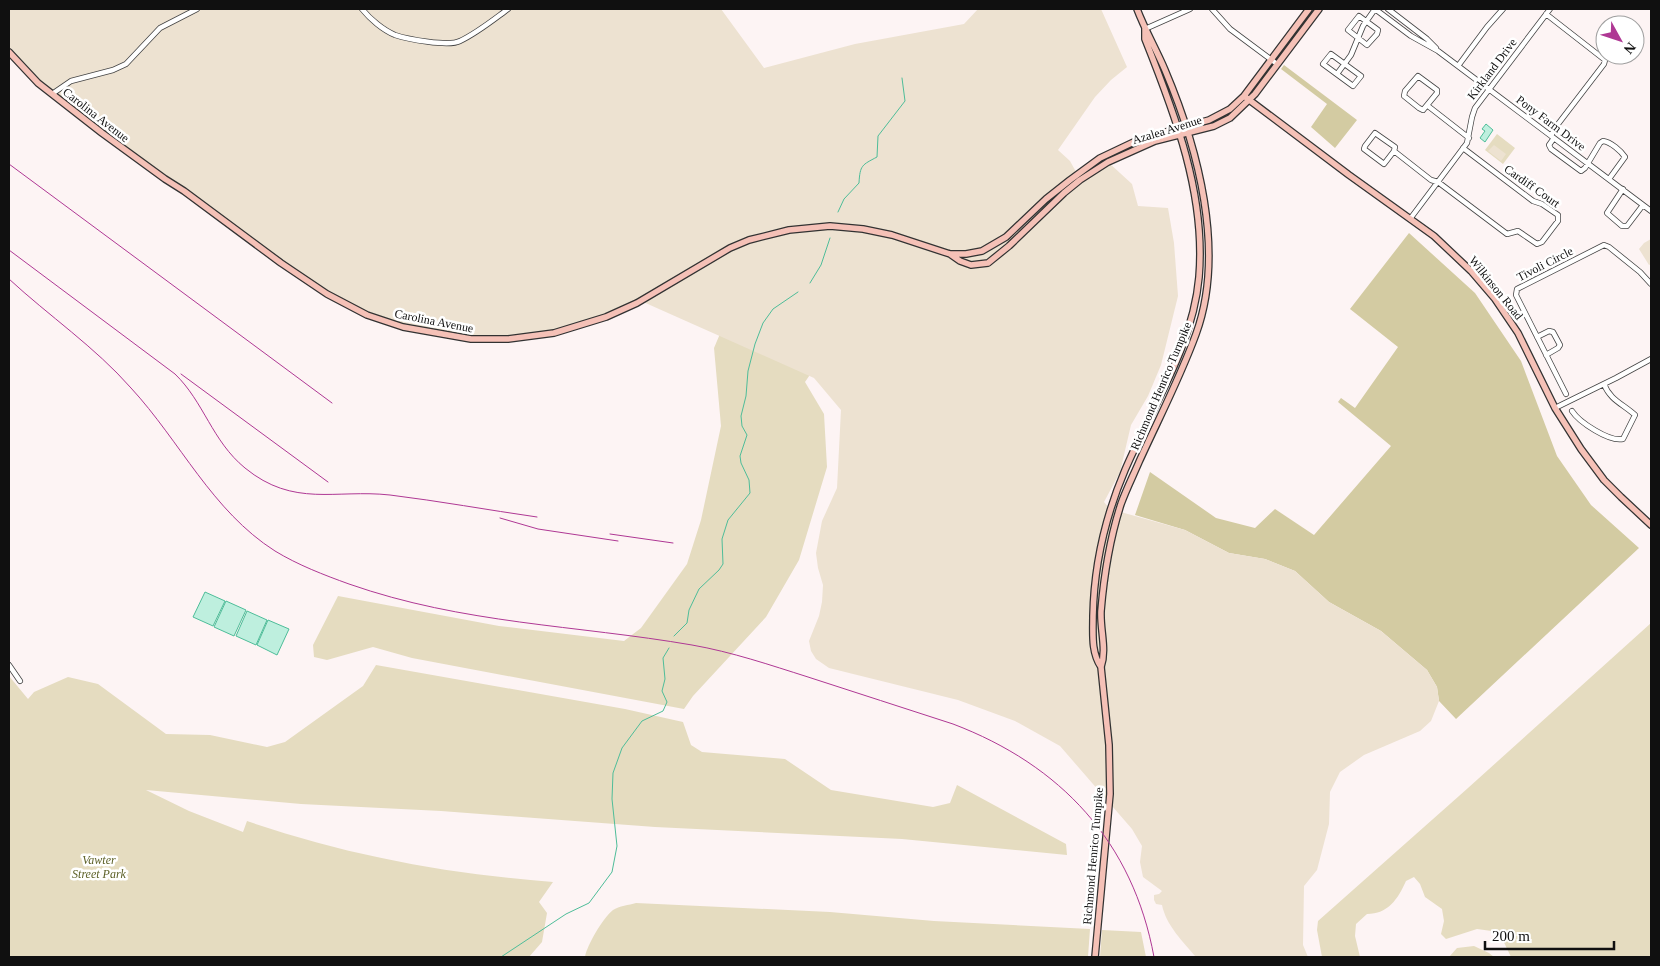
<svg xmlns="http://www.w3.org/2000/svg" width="1660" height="966" viewBox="0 0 1660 966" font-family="'Times New Roman',serif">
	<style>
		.green { fill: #e5dcc0 }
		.forest { fill: #d3cba2 }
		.pitch { fill: #ede2d1 }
		.water { fill: #beefde; stroke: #4ebd99 }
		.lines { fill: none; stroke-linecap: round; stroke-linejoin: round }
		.stream { stroke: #4ebd99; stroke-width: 1 }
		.street-casing { stroke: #434343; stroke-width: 6 }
		.secondary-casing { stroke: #323232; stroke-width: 8 }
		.street { stroke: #fff; stroke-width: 4.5 }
		.secondary { stroke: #f5c1b7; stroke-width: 5.5 }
		.rail { stroke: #af3894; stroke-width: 1 }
		.labels { text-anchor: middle; stroke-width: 5; stroke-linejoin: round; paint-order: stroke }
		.street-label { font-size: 12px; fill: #101010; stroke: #fff }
		.park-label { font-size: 12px; font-style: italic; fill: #5c6027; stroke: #fff }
	</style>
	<rect width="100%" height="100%" fill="#fdf4f4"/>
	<path class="green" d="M 1497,134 L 1515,148 L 1503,164 L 1485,150 Z
		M 742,282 L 835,338 L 805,382 L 824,414 L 827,467 L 799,560 L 766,617 L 693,696 L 684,709 L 412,658 L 373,647 L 327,660 L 314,657 L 313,645 L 338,596 L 499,626 L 624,641 L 641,628 L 687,564 L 701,520 L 721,426 L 714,348 Z
		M 1651,623 L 1651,957 L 1511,957 L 1499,932 L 1477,929 L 1446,939 L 1441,934 L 1444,921 L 1442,909 L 1425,897 L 1420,884 L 1414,877 L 1406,881 C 1398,899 1388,914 1367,914 L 1356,924 L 1355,936 L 1360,957 L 1322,957 L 1317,930 L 1318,921 L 1468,788 Z
		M 376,665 L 625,709 L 683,722 L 691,745 L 702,752 L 785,759 L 831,790 L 933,807 L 950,803 L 957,785 L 1066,844 L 1067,855 L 902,839 L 655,827 L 441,811 L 301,804 L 146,790 L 189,811 L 243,832 L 247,821 C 346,855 448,874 553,882 L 539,902 L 547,913 L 542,942 L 529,957 L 9,957 L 9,676 L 28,699 L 34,692 L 68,677 L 98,684 L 166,734 L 210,735 L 267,747 L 285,742 L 363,686 Z
		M 636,903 L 830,912 L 934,921 L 1090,929 L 1088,957 L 585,957 C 587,945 603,918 613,910 C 619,906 629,905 636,903 Z
		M 1102,930 L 1141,932 L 1146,957 L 1100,957 Z
		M 1474,946 L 1489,953 L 1494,957 L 1449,957 L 1457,948 Z"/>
	<path class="forest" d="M 1284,65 L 1357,120 L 1335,148 L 1311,127 L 1327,104 L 1281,69 Z
		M 1409,233 L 1475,293 L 1521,361 L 1557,456 L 1591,505 L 1639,548 L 1456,719 L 1439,701 L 1437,687 L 1427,670 L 1381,631 L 1329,602 L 1295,571 L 1265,559 L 1229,553 L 1185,530 L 1135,515 L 1150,472 L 1216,518 L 1255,528 L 1275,509 L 1314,535 L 1391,446 L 1338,402 L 1341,398 L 1355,408 L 1398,347 L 1350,309 Z"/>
	<path class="pitch" d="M 9,9 L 721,9 L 764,68 L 855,44 L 964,24 L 978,9 L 1101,9 L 1127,67 L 1111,80 L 1095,97 L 1058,150 L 1070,161 L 1080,179 L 1108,162 L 1132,184 L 1138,206 L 1168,208 L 1174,243 L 1178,296 L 1161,365 L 1148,396 L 1131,425 L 1120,472 L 1104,502 L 1110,509 L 1185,530 L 1229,553 L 1265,559 L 1295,571 L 1329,602 L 1381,631 L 1427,670 L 1437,687 L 1439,701 L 1431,721 L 1420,731 L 1364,755 L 1340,772 L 1330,792 L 1329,824 L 1317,870 L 1304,886 L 1303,945 L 1308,957 L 1196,957 C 1183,942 1166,925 1162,905 L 1156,904 L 1154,900 L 1154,895 L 1159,894 L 1162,891 L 1143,877 L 1140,862 L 1142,846 L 1132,829 L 1060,746 L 1015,721 L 958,700 L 829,668 L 816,659 L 811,651 L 809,641 L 819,616 L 822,602 L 823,585 L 818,568 L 816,553 L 822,521 L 837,488 L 841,410 L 814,378 L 641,301 L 621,310 L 554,333 L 480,340 L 389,323 L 327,294 L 45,88 L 9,52 Z
		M 1494,145 L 1506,154 L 1501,161 L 1488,151 Z
		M 1651,239 L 1651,264 L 1649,265 L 1639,249 L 1644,243 Z"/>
	<path class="water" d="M 1486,124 L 1493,130 L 1485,142 L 1480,138 L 1485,131 L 1482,129 Z
		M 205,592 L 225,601 L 213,626 L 193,617 Z
		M 226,601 L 246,610 L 234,636 L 214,627 Z
		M 247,611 L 267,620 L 256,645 L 236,636 Z
		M 268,620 L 289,629 L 277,655 L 257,645 Z"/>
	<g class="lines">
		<path class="stream" d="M 838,212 L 844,199 L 859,183 C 860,165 862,165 877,157 L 878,136 L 905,101 L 902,78
			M 810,283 L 821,265 L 830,238
			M 674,636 L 687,623 L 689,610 L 699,589 L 719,570 L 723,564 L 722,539 L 728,520 L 750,493 L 749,480 L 741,463 L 740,456 L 747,435 L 742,426 L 741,416 L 746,396 L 748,371 L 755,344 L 763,323 L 773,309 L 798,292
			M 501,957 L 566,914 L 589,903 L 612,872 L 617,846 L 612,799 L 613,773 L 622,748 L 642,721 L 663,711 L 667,702 L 662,691 L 665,679 L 663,658 L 669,648"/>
		<g class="street-casing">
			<path id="street" d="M 362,9 C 370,19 383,30 395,35 C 407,39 449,47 460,41 C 477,33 493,20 508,9
				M 1212,9 L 1230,29 L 1277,64
				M 1375,9 L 1411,36 L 1438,51 L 1651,211
				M 1388,9 L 1427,39 L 1436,48
				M 1546,14 L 1605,60 L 1604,64 L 1555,128 L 1551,136
				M 1359,16 L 1378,30 L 1377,34 L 1367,45 L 1348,30 Z
				M 1145,29 L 1190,9
				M 1331,54 L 1361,76 L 1353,86 L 1323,64 Z
				M 1458,66 L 1487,27 L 1503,9
				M 1337,74 L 1351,55 L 1363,26 L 1375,9
				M 1418,76 L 1437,90 L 1437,93 L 1423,110 L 1419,108 L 1404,96 L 1405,91 Z
				M 52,94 L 71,81 L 113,70 L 126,64 L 160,28 L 197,9
				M 1428,106 L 1469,138
				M 1375,133 L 1395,147 L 1394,151 L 1384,164 L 1364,149 L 1365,146 Z
				M 1554,138 L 1549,145 L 1551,149 L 1581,171 L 1585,168 L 1600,143 L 1603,141 C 1611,142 1621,151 1625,157 L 1609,179
				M 1394,151 L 1431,180 L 1438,182 L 1507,234 L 1518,231 L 1537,244 L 1542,242 L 1558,221 L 1558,215 L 1542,204 L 1533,201 L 1463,148
				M 1623,189 L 1607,213 L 1622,226 L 1627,226 L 1643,205
				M 1410,219 L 1467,143 L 1472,117 L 1475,108 L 1550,9
				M 1537,337 L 1549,331 L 1553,332 L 1560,345 L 1558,348 L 1546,355
				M 1566,394 L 1516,295 L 1517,289 L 1604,245 L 1609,247 L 1640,272 L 1651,284
				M 1555,408 L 1616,378 L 1651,359
				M 1572,411 C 1579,422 1609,442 1623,439 L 1635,415 C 1623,404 1610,400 1604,384
				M 9,665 L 20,681"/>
		</g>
		<g class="secondary-casing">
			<path id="secondary" d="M 9,52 L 38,83 L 102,133 L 165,179 L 184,191 L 281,263 L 327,294 L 367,315 L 403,327 L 471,339 L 508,339 L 554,333 L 606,317 L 637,303 L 730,248 L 749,240 L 789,230 L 830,226 L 863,229 L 892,235 L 950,254 L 966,254 L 982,251 L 1006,237 L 1046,199 L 1070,180 L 1100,158 L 1140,139 L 1209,120 L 1230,109 L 1244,96 L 1309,9
				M 1244,96 L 1349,175 L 1434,236 L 1471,271 L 1495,299 L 1518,333 L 1555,408 L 1581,449 L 1604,480 L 1621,497 L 1651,525
				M 950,254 L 960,261 L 971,265 L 988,263 L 1009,246 L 1064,193 L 1080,180 L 1108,162 L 1155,141 L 1214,126 L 1230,118 L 1255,94 L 1319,9
				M 1101,667 C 1091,652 1093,634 1093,616 C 1094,565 1105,517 1125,470 C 1152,407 1193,346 1199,277 C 1206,195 1175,114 1145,39 L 1145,29
				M 1095,957 L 1110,794 L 1109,745 L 1101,667 C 1107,649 1100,630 1101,611 C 1104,575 1110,538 1121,504 C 1126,490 1133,476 1139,462 C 1158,420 1180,378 1196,334 C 1226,252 1198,148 1165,70 C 1156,49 1145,30 1137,9"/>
		</g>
		<use href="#street" class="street"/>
		<use href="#secondary" class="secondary"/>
		<path class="rail" d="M 9,164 L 332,403
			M 9,250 L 175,374 C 204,402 212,441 245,468 C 294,508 335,489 390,495 C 439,501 488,510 537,517
			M 9,279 C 49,316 95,347 131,388 C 180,441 212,511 275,551 C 298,565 324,575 349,584 C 463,624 576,625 692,645 C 732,652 770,665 808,677 C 856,693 905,708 953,724 C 1061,765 1133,842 1154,957
			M 181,374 L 328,482
			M 500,518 L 538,529 L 618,541
			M 610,534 L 673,543"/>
	</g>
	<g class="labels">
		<g class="street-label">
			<text transform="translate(1492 69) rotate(-53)" y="4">Kirkland Drive</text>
			<text transform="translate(96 115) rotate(38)" y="4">Carolina Avenue</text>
			<text transform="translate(1551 123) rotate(37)" y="4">Pony Farm Drive</text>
			<text transform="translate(1167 130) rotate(-17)" y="4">Azalea Avenue</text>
			<text transform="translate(1532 186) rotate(35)" y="4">Cardiff Court</text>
			<text transform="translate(1545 264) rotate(-27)" y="4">Tivoli Circle</text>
			<text transform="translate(1496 288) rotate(51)" y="4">Wilkinson Road</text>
			<text transform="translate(434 321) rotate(11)" y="4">Carolina Avenue</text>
			<text transform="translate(1161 386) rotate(-67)" y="4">Richmond Henrico Turnpike</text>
			<text transform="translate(1093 856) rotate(-85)" y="4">Richmond Henrico Turnpike</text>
		</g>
		<g class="park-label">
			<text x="99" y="864">Vawter<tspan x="99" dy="14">Street Park</tspan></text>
		</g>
	</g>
	<rect width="1660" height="966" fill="none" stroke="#101010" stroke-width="20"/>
	<g transform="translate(1620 40) rotate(130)"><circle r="24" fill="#ffffff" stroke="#9f9f9f"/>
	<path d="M0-4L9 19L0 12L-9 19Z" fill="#af3894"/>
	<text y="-8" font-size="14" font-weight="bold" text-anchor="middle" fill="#101010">N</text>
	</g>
	<path d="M1485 941v8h129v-8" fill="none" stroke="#101010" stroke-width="2.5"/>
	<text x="1492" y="941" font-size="15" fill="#101010" stroke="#ffffff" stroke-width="4" paint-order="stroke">200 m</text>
</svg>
